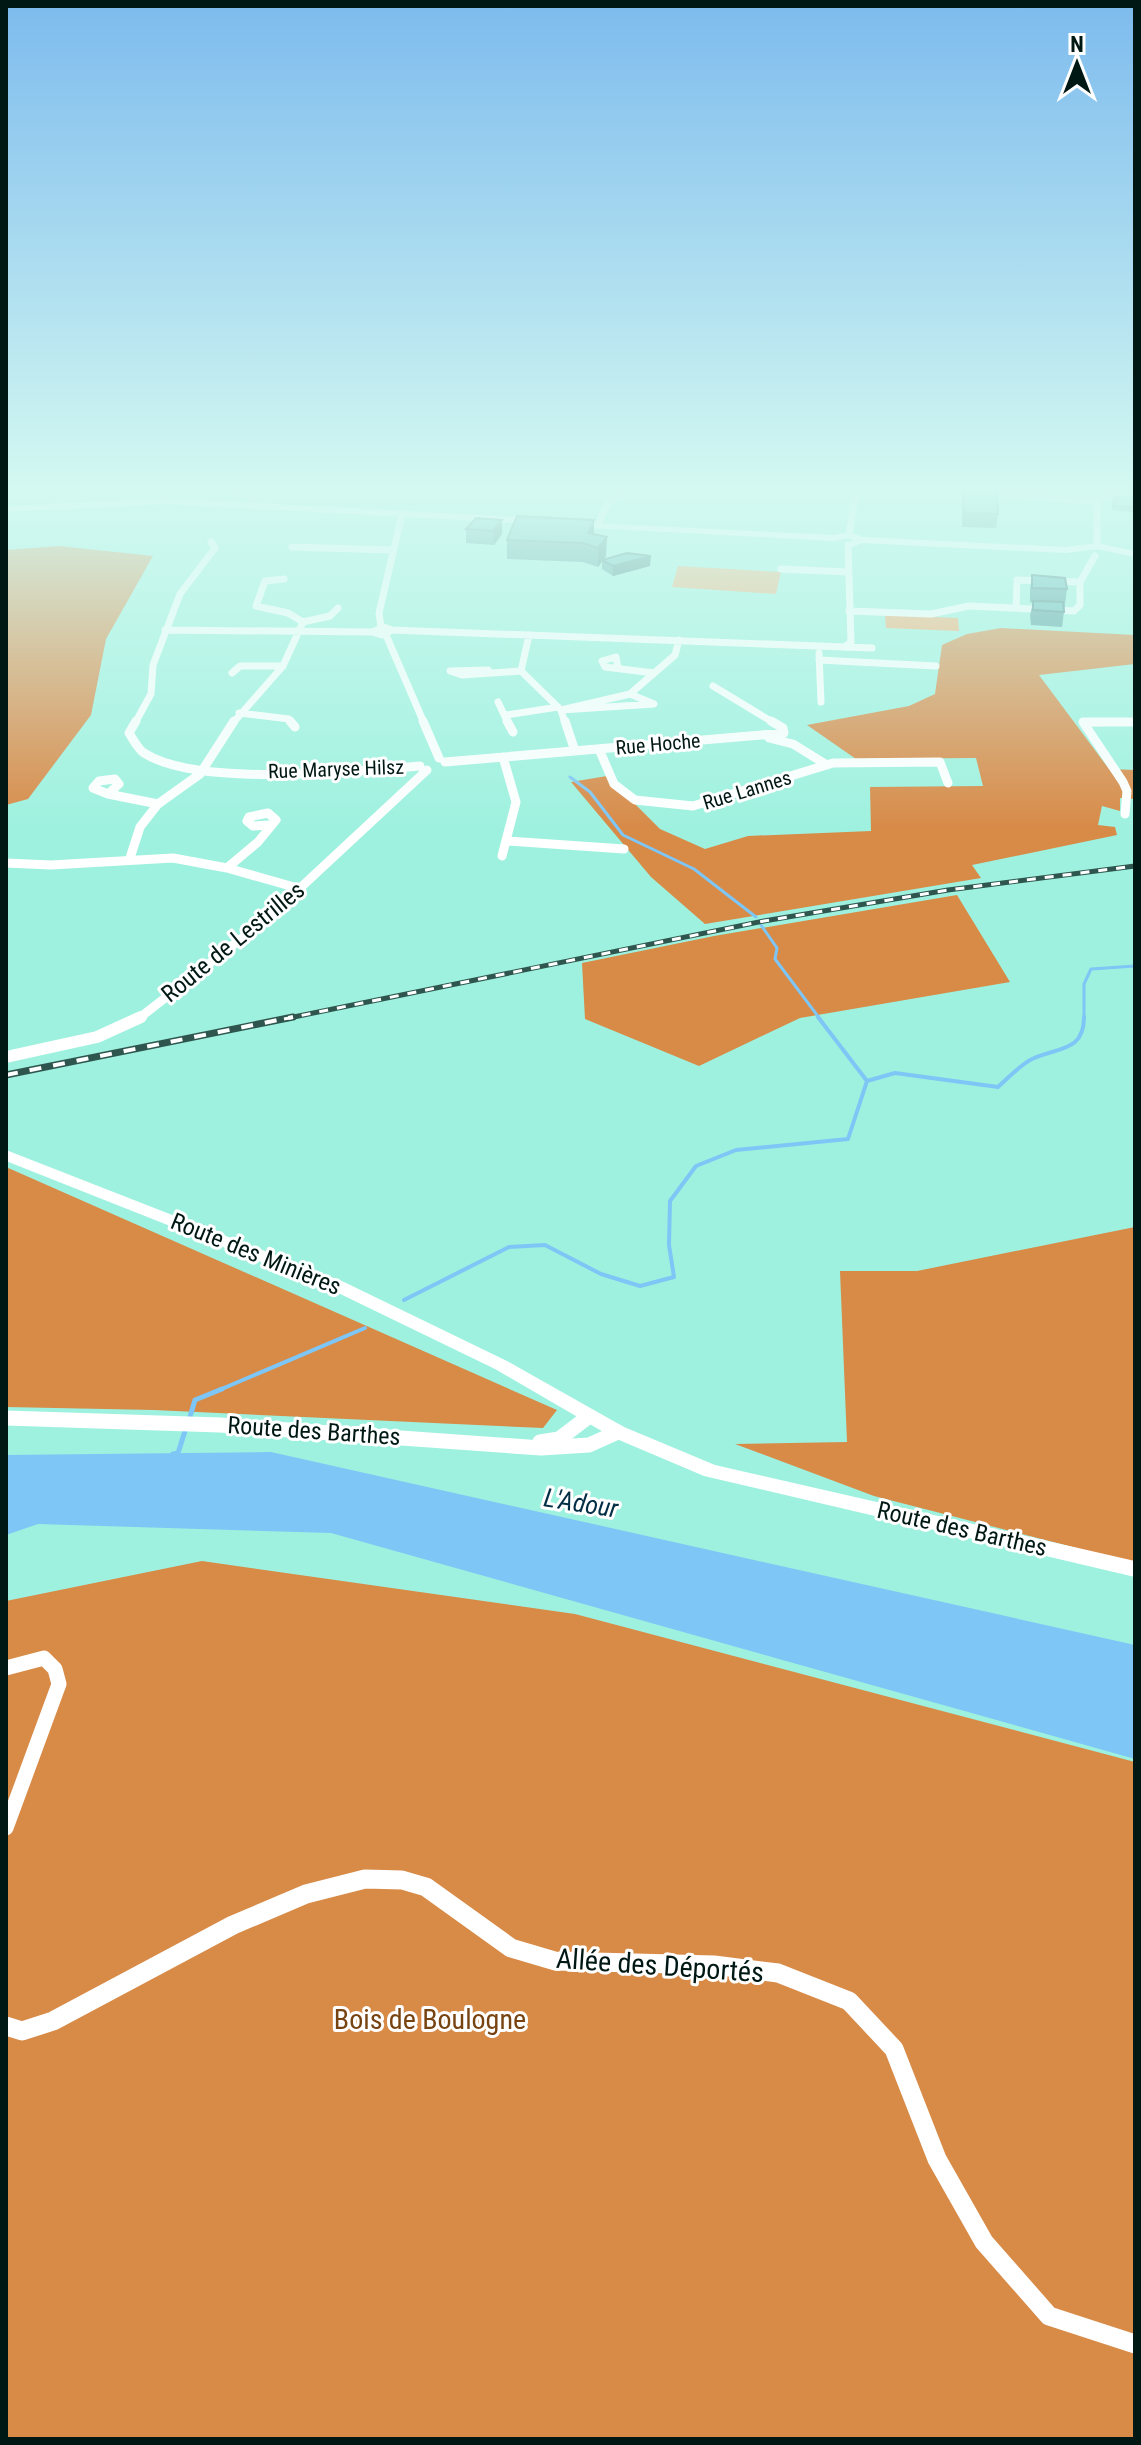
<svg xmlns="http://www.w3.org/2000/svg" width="1141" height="2445" viewBox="0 0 1141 2445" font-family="'Roboto Condensed',sans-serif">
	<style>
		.green { fill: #f6aa6d }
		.forest { fill: #d88a47 }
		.water { fill: #7dc6f6 }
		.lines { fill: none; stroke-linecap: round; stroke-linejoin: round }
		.stream-far2 { stroke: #7dc6f6; stroke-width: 3 }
		.stream-far1 { stroke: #7dc6f6; stroke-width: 4 }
		.stream { stroke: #7dc6f6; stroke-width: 5 }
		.minor-far4 { stroke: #fff; stroke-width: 7 }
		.minor-far3 { stroke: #fff; stroke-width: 9 }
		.minor-far2 { stroke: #fff; stroke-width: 12 }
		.minor-far1 { stroke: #fff; stroke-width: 15 }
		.minor { stroke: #fff; stroke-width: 19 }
		.major { fill: #fff; fill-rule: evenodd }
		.rail-far1-casing { stroke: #2e564e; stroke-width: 5 }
		.rail-casing { stroke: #2e564e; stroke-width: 7 }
		.rail-far1 { stroke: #fff; stroke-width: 3; stroke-dasharray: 9; stroke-linecap: butt }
		.rail { stroke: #fff; stroke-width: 4; stroke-dasharray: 12; stroke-linecap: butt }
		.wall { fill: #4d989b }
		.shaded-wall { fill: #3e7c7e }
		.building { fill: #59b1b4; stroke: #3e7c7e; stroke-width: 2 }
		.labels { text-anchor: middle; stroke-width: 6; stroke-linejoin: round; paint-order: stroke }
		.far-street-label { font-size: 20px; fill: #001814; stroke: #fff }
		.street-label { font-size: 24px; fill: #001814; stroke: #fff }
		.water-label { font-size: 26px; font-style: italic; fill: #022e46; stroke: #fff }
		.near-street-label { font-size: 28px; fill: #001814; stroke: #fff }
		.near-park-label { font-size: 28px; fill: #774311; stroke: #fff }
	</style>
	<rect width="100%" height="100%" fill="#9ff1df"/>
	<path class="green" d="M 678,566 L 781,572 L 776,594 L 672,587 Z
		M 885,615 L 958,618 L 959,631 L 886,628 Z"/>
	<path class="forest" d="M 59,546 L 153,556 L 106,639 L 91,715 L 28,799 L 6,805 L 6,550 Z
		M 1001,628 L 1135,635 L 1135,664 L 1039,675 L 1109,769 L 1135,770 L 1135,799 L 1120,798 L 1120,811 L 1102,806 L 1098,825 L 1115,827 L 1117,835 L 972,865 L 981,878 L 705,924 L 651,877 L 571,782 L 607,776 L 660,829 L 705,849 L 748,836 L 871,831 L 870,787 L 983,786 L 976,758 L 856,759 L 807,725 L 909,706 L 935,694 L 942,645 L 967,634 Z
		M 957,895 L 1010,982 L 800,1018 L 699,1066 L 585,1019 L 582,963 L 714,936 Z
		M 6,1167 L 557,1410 L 543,1428 L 154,1410 L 6,1407 Z
		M 1135,1227 L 1135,1563 L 874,1496 L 735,1444 L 847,1442 L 840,1271 L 917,1271 Z
		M 202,1561 L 575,1614 L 1135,1762 L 1135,2439 L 6,2439 L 6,1601 Z"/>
	<path class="water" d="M 271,1452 L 1135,1645 L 1135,1759 L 331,1533 L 38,1524 L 6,1535 L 6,1455 Z"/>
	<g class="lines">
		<path class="stream-far2" d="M 570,777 L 590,792 L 623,835 L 694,869 L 756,917
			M 761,925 L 777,948 L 775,959 L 820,1019
			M 1084,1019 L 1084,984 L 1091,969 L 1135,966"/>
		<path class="stream-far1" d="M 818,1017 L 867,1081
			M 404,1300 L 509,1247 L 545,1245 L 601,1274 L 640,1286 L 674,1277 L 669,1245 L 670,1201 L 696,1166 L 736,1150 L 848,1139 L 867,1081 L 895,1073 L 998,1087 C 1008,1078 1020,1065 1032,1059 C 1058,1047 1084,1052 1084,1017
			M 217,1391 L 365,1328"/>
		<path class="stream" d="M 189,1420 L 195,1400 L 222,1389
			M 173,1454 L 178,1453 L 186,1428"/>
		<path class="minor-far4" d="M 512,487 L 510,490 L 543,487
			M 896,487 L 1018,494
			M 1015,487 L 1018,494 L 1097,502 L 1097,546
			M 221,491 L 231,487
			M 1092,500 L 1119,493 L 1126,487
			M 598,525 L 607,504 L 631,487
			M 849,535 L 856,489 L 860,487
			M 292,547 L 393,550
			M 781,569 L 849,572
			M 1016,608 L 1017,580 L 1080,582
			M 849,611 L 931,614 L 969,606 L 1074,611 L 1080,605 L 1080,582 L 1095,556
			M 303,622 L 330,616 L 338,608
			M 381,627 L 379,613 L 402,514
			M 384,627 L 392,630 L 382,635 L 372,632 Z
			M 165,630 L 372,632
			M 392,630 L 872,648
			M 386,635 L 424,723
			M 529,635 L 521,671 L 561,710 L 565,723
			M 844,647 L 851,642 L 848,545
			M 819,653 L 821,702
			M 819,660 L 936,666
			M 618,668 L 616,657 L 602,661 L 605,667 L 654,673
			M 488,670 L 450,671 L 462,675 L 521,671
			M 232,673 L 240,666 L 283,666
			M 713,686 L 774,723
			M 630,694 L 654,704 L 561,710 Z
			M 630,694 L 675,655 L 679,640
			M 498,702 L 508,723
			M 239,713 L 289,719 L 292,723
			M 506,715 L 558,707
			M 135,723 L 151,694 L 153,665 L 180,594 L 215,548 L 211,542
			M 233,723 L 283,666 L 303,622 L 288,613 L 256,606 L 265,581 L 284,579
			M 1084,723 L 1135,722"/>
		<path class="minor-far3" d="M 136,721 L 129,733 C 133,739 138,749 144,753 C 199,788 354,771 420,766
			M 290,721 L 295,727
			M 423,721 L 439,758
			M 507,721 L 513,732
			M 565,721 L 575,751
			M 769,738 L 793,744 L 827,765
			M 599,749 L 614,784 L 635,800 L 693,806 L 833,763 L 940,762 L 948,783
			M 445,762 L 784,733 L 783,728 L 771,721
			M 115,779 L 119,784 L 108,794 L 93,788 L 99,781 Z
			M 108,794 L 158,804
			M 1125,814 L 1127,791 L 1123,782 L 1083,722 L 1135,722
			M 507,841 L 624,849
			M 502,856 L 516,802 L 503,757
			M 130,858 L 140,827 L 158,804 L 200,774 L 234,721
			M 6,863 L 51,865 L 173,858 L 227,868 L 301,889
			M 227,868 L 258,842 L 276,820 L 268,813 L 249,817 L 247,821 L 253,826 L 268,825
			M 138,1019 L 269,917 L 427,770"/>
		<path class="minor-far2" d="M 6,1057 L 97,1037 L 141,1017"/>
		<path class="minor-far1" d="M 6,1418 L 220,1425 L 541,1448 L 589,1445 L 618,1432
			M 540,1442 L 559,1439 L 588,1417
			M 6,1668 L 44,1658 L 55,1669 L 59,1684 L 6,1828"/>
		<path class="minor" d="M 6,2026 L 22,2031 L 53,2021 L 233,1925 L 306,1894 L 365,1879 L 402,1880 L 426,1887 L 511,1948 L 555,1961 L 714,1965 L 778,1973 L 849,2001 L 894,2049 L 937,2159 L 984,2242 L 1049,2316 L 1135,2344"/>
		<path class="major" d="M 195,487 L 211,487 L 257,497 L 253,500 Z
			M 165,498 L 534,518 L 539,521 L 534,524 L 165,504 L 6,512 L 6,506 Z
			M 571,522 L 834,535 L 849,532 L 863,537 L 1066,547 L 1097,543 L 1135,551 L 1135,557 L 1097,549 L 1066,553 L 862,543 L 852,547 L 847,544 L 853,540 L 848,538 L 834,541 L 574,527 L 571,526 Z
			M 6,1150 L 344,1282 L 507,1361 L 624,1427 L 715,1465 L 1135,1561 L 1135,1577 L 704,1476 L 612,1437 L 495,1369 L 332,1290 L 6,1161 Z"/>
		<g class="rail-far1-casing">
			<path id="rail-far1" d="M 284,1019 L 764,921 L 948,890 L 1135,866"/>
		</g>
		<g class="rail-casing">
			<path id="rail" d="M 6,1075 L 293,1017"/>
		</g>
		<use href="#rail-far1" class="rail-far1"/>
		<use href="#rail" class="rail"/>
	</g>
	<path class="wall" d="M 963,487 L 998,514 L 996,528 L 962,527 L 962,497 Z
		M 1135,496 L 1133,512 L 1112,510 L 1114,497 Z
		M 476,518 L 502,534 L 494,545 L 466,543 L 466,529 Z
		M 594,520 L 594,534 L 606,556 L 604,559 L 650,566 L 613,576 L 602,569 L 602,561 L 598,567 L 583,562 L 507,559 L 507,540 Z
		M 1032,575 L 1067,589 L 1062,627 L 1031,625 L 1030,615 L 1033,603 L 1030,602 L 1030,590 Z"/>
	<path class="shaded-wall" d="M 502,520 L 502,534 L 494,545 L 493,531 Z
		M 594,520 L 594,538 L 588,533 Z
		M 607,537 L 606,556 L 598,567 L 598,548 Z
		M 651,556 L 650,566 L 613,576 L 613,566 Z"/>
	<path class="building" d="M 964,487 L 997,487 L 998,514 L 964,513 Z
		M 1135,496 L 1134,507 L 1113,506 L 1114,497 Z
		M 517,516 L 594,520 L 588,533 L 607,537 L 598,548 L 583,543 L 507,540 Z
		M 476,518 L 502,520 L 493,531 L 466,529 Z
		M 627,553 L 651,556 L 613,566 L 602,560 Z
		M 1032,575 L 1065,578 L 1067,589 L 1032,588 Z
		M 1033,601 L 1063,602 L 1064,612 L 1033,610 Z"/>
	<linearGradient id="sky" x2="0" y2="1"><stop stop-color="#7dbbee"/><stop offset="0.59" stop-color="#d4f9f1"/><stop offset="1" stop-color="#d4f9f1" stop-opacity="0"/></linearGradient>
	<rect width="1141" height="829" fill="url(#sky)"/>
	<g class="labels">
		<g class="far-street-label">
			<text transform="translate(658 744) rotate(-5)" y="7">Rue Hoche</text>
			<text transform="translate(336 769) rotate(-2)" y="7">Rue Maryse Hilsz</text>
			<text transform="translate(747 790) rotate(-17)" y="7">Rue Lannes</text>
		</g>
		<g class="street-label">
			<text transform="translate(233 942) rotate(-39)" y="8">Route de Lestrilles</text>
			<text transform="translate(256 1254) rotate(22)" y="8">Route des Minières</text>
			<text transform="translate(314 1431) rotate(4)" y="8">Route des Barthes</text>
			<text transform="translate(962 1529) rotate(13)" y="8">Route des Barthes</text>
		</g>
		<g class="water-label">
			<text transform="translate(581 1503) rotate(9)" y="9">L'Adour</text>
		</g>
		<g class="near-street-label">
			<text transform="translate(660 1965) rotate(4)" y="10">Allée des Déportés</text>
		</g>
		<g class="near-park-label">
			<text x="430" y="2029">Bois de Boulogne</text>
		</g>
	</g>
	<rect width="1141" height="2445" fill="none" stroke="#001814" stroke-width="16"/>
	<g transform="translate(1077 64)" stroke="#ffffff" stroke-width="6" paint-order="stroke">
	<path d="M0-6L14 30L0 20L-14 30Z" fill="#001814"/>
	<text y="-12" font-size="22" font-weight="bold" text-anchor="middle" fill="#001814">N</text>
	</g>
</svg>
